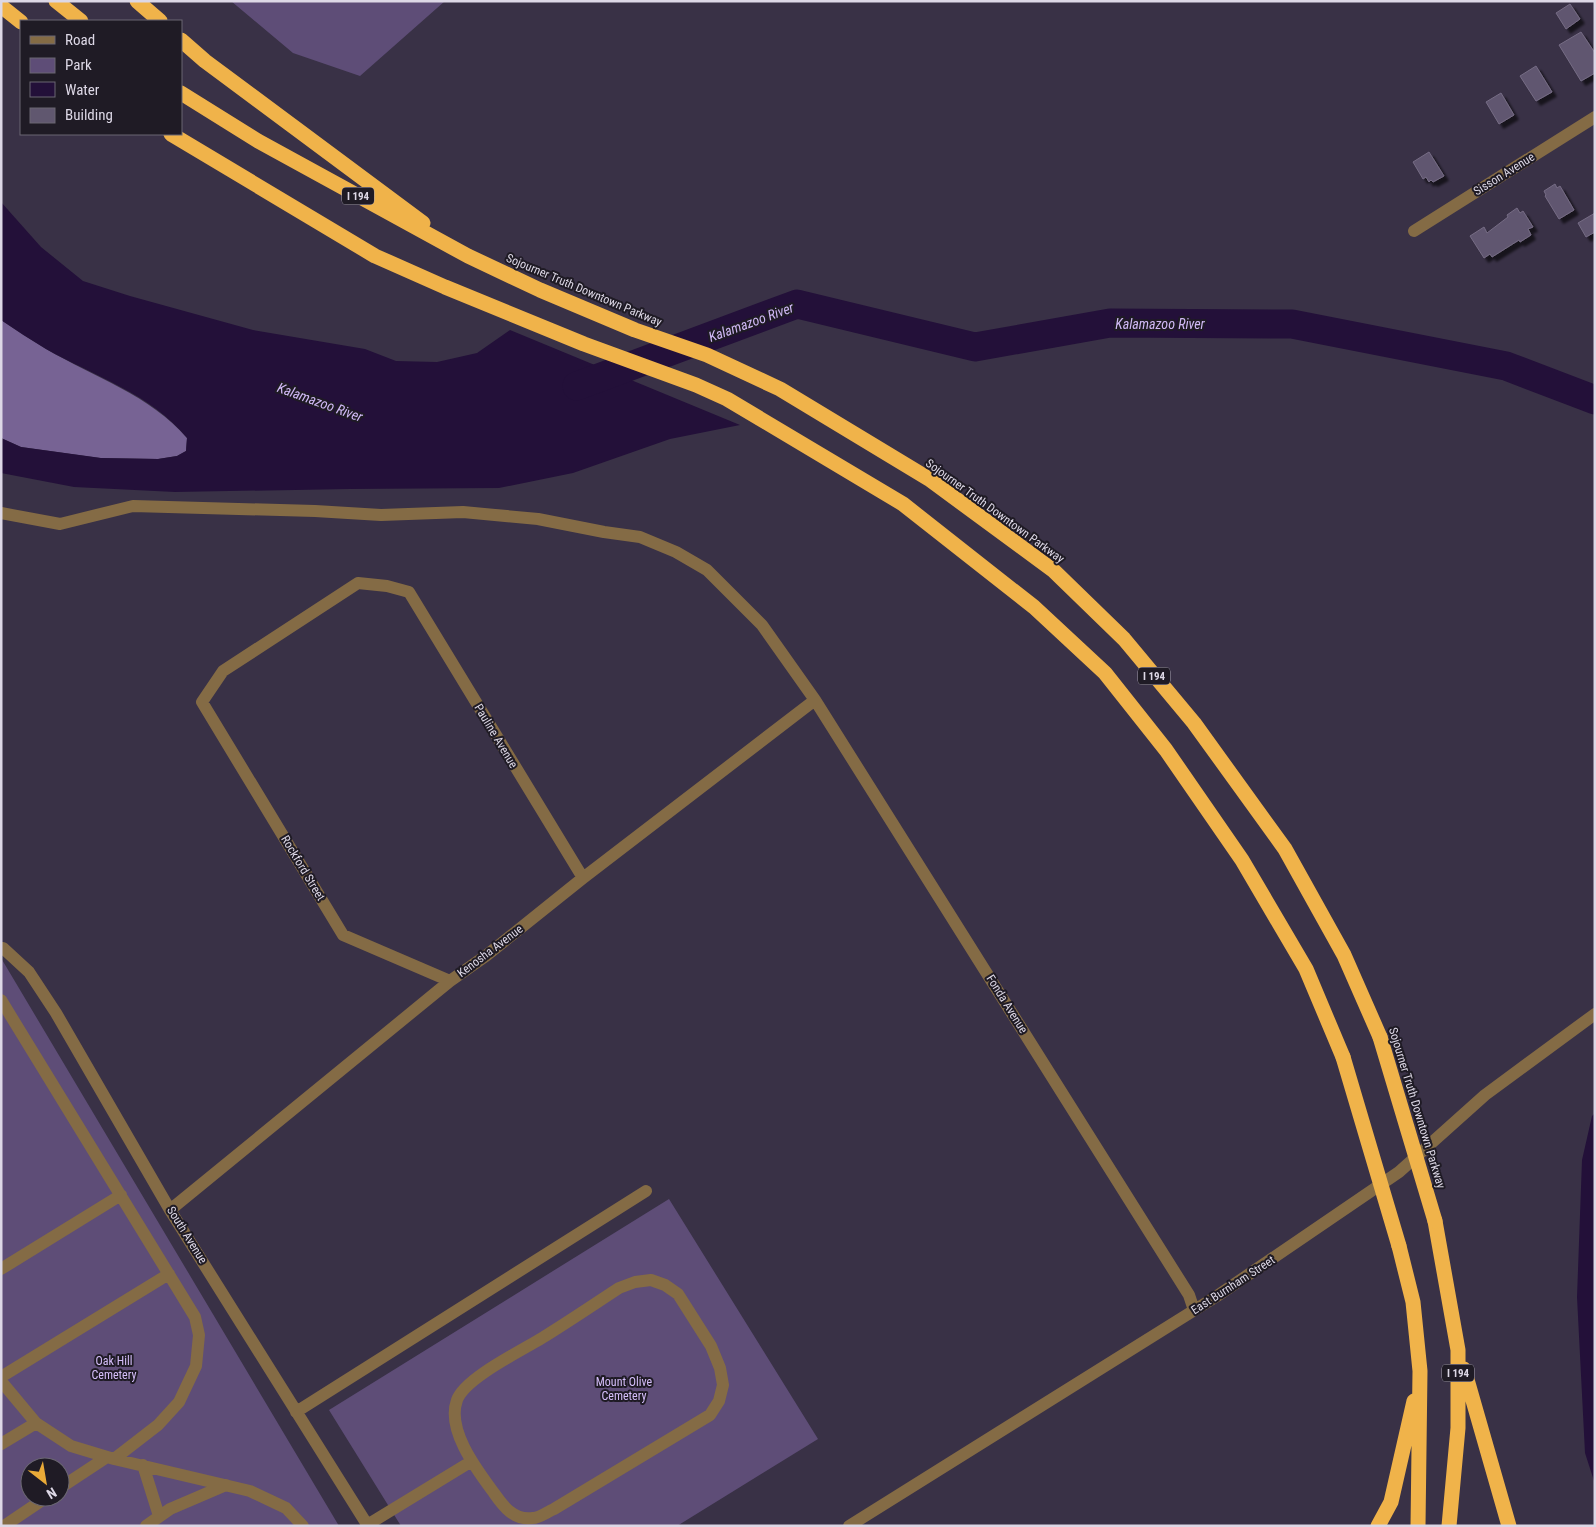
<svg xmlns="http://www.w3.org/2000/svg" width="1596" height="1527" viewBox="0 0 1596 1527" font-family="'Roboto Condensed',sans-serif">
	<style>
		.green { fill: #5e4d77; fill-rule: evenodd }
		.forest { fill: #776394 }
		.water { fill: #231039 }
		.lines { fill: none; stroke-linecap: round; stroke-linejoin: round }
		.river { stroke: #231039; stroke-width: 29 }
		.building { fill: #60576f; stroke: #766c85; filter: url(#shadow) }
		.minor { stroke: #846b45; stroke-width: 12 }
		.highway { stroke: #f0b34a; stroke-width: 15 }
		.highway-bridge { stroke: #f0b34a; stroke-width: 15 }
		.labels { text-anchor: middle; stroke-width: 4; stroke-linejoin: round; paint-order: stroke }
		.shield { fill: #1f1b25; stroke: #a49fac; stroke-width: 1 }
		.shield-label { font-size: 11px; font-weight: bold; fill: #ddd8e6 }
		.street-label { font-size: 12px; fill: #ddd8e6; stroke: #1f1b25 }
		.park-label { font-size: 12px; fill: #d5befa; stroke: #1f1b25 }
		.water-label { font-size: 14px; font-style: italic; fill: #d0b9f5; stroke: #1f1b25 }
	</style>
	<defs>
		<filter id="shadow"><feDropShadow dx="4.5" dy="4.5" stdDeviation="1" flood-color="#0009"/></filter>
	</defs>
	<rect width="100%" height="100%" fill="#393146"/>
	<path class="green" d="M 231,1 L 445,1 L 360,76 L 293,53 Z
		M 1,958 L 339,1526 L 1,1526 ZM 30,1467 L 60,1467 L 60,1497 L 30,1497 Z
		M 669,1199 L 818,1439 L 677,1526 L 401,1526 L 329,1410 Z"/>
	<path class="forest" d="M 1,320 C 16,330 31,340 46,349 C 94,377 150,395 187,438 L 186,451 L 177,456 L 158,459 L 100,458 L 21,447 L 1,438 Z"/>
	<path class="water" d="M 1,202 L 41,247 L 83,281 L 130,296 L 253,330 L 365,349 L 396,361 L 437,362 L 477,353 L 510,330 L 740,425 L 670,439 L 573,473 L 499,488 L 350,489 L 175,492 L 74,487 L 1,473 L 1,438 L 21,447 L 101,458 L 158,459 L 177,456 L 186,451 L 187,438 C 151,394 94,376 46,349 C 31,340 16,330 1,320 Z
		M 1595,1113 L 1595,1484 L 1585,1453 L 1577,1297 L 1582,1160 L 1592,1116 Z"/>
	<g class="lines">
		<path class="river" d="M 577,386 L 797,304 L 975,347 L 1110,323 L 1292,324 L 1506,366 L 1595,400"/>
	</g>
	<path class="building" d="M 1570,4 L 1580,19 L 1566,29 L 1556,13 Z
		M 1581,32 L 1595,53 L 1595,73 L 1581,81 L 1559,45 Z
		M 1536,66 L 1552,92 L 1536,101 L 1520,76 Z
		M 1501,93 L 1514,115 L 1499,124 L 1486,102 Z
		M 1429,152 L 1444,176 L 1433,182 L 1431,180 L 1429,182 L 1426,177 L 1423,179 L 1413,162 Z
		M 1555,184 L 1557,188 L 1560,186 L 1574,210 L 1559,219 L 1545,196 L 1546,195 L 1544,191 Z
		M 1517,208 L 1520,213 L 1523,211 L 1533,227 L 1528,229 L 1531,235 L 1520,242 L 1519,240 L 1492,257 L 1490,254 L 1484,258 L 1470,236 L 1484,227 L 1487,233 L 1508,217 L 1507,215 Z
		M 1595,213 L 1595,232 L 1586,237 L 1578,223 Z"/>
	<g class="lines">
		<path class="minor" d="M 1414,231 L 1595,117
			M 1,513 L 60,524 L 133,506 L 315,511 L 381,515 L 463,512 L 538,519 L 604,532 L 640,537 L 676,552 L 707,570 L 762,625 L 815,700 L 1189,1295 L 1194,1310
			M 1,948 L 3,948 L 29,972 L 56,1013 L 170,1210 L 368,1526
			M 450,981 L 343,935 L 202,702 L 223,671 L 358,583 L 387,586 L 409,592 L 583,878
			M 1,1000 L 195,1317 L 199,1335 L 196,1366 L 179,1402 L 158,1425 L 114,1459
			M 170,1210 L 450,981 L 487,955 L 583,878 L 815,700
			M 1,1269 L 121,1195
			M 651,1280 L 665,1285 L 678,1294 L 711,1346 L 720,1368 L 723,1385 L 719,1401 L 710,1415 L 554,1509 C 547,1512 539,1518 533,1518 C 514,1521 503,1506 494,1493 C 477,1470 446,1430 457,1400 C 465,1378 521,1351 542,1338 C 568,1322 593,1305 619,1288 L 635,1282 Z
			M 1,1377 L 169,1274
			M 1,1381 L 36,1423 L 71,1446 L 114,1459 L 250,1491 L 286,1508 L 303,1526
			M 296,1412 L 646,1191
			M 1,1444 L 36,1423
			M 143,1465 L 159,1516
			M 60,1488 L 107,1457
			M 367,1525 L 472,1461
			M 4,1526 L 47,1497
			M 146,1526 L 170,1509 L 226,1485
			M 849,1526 L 1217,1296 L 1399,1172 L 1485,1095 L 1595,1014"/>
		<path class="highway" d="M 56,1 L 81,21
			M 137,1 L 160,21
			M 1,6 L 21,22
			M 181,40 L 205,61 L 423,223
			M 181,93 L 258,141 L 468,256 L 540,290 L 635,330 L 707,355 L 780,389 L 929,479 L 1054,571 L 1124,639 L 1194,723 L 1285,849 L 1344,955 L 1380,1037
			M 171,134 L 375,256 L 445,287 L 584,344 L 696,385 L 727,399 L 903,504 L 1034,607 L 1105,673 L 1166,750 L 1242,860 L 1306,969 L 1343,1057
			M 1435,1221 L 1458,1350 L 1458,1428 L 1449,1526
			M 1399,1246 L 1413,1302 L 1420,1371 L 1418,1526
			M 1464,1369 L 1509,1526
			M 1378,1526 L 1391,1502 L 1414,1401"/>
		<path class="highway-bridge" d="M 1380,1037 L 1435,1221
			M 1343,1057 L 1399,1246"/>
	</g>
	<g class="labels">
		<g class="shield">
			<rect x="342" y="187.5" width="32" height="17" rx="4"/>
			<rect x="1138" y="667.5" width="32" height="17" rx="4"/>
			<rect x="1442" y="1364.5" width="32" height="17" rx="4"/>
		</g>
		<g class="shield-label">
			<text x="358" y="200">I 194</text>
			<text x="1154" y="680">I 194</text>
			<text x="1458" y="1377">I 194</text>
		</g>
		<g class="street-label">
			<text transform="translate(1504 174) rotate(-32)" y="4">Sisson Avenue</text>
			<text transform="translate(584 290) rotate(23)" y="4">Sojourner Truth Downtown Parkway</text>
			<text transform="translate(995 511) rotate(36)" y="4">Sojourner Truth Downtown Parkway</text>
			<text transform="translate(496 736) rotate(59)" y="4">Pauline Avenue</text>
			<text transform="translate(303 868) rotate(59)" y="4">Rockford Street</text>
			<text transform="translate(490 951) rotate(-37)" y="4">Kenosha Avenue</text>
			<text transform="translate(1007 1004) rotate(58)" y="4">Fonda Avenue</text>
			<text transform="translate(1417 1108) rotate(73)" y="4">Sojourner Truth Downtown Parkway</text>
			<text transform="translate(187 1235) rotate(58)" y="4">South Avenue</text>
			<text transform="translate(1233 1285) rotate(-33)" y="4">East Burnham Street</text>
		</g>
		<g class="park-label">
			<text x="114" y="1365">Oak Hill<tspan x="114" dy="14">Cemetery</tspan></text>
			<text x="624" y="1386">Mount Olive<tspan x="624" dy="14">Cemetery</tspan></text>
		</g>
		<g class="water-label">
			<text transform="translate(751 322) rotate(-20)" y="5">Kalamazoo River</text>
			<text x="1160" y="329">Kalamazoo River</text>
			<text transform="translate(320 402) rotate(20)" y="5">Kalamazoo River</text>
		</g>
	</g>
	<rect width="1596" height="1527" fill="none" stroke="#ddd8e6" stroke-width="5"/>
	<rect x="20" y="20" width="162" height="115" fill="#1f1b25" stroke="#6b6772"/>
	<rect x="30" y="36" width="25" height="8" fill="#846b45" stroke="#6b6772"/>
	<text x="65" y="45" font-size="15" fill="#ddd8e6">Road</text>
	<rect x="30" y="58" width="25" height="15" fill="#5e4d77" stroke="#6b6772"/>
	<text x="65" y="70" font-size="15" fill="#ddd8e6">Park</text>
	<rect x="30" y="82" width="25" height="15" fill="#231039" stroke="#6b6772"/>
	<text x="65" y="95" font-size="15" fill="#ddd8e6">Water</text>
	<rect x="30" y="108" width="25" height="15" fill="#60576f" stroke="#6b6772"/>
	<text x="65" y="120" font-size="15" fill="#ddd8e6">Building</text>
	<g transform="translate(45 1482) rotate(149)"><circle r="24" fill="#1f1b25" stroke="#6b6772"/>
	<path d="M0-4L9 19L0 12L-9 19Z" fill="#e9aa38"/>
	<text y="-8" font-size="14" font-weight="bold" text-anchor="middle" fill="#ddd8e6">N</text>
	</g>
</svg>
